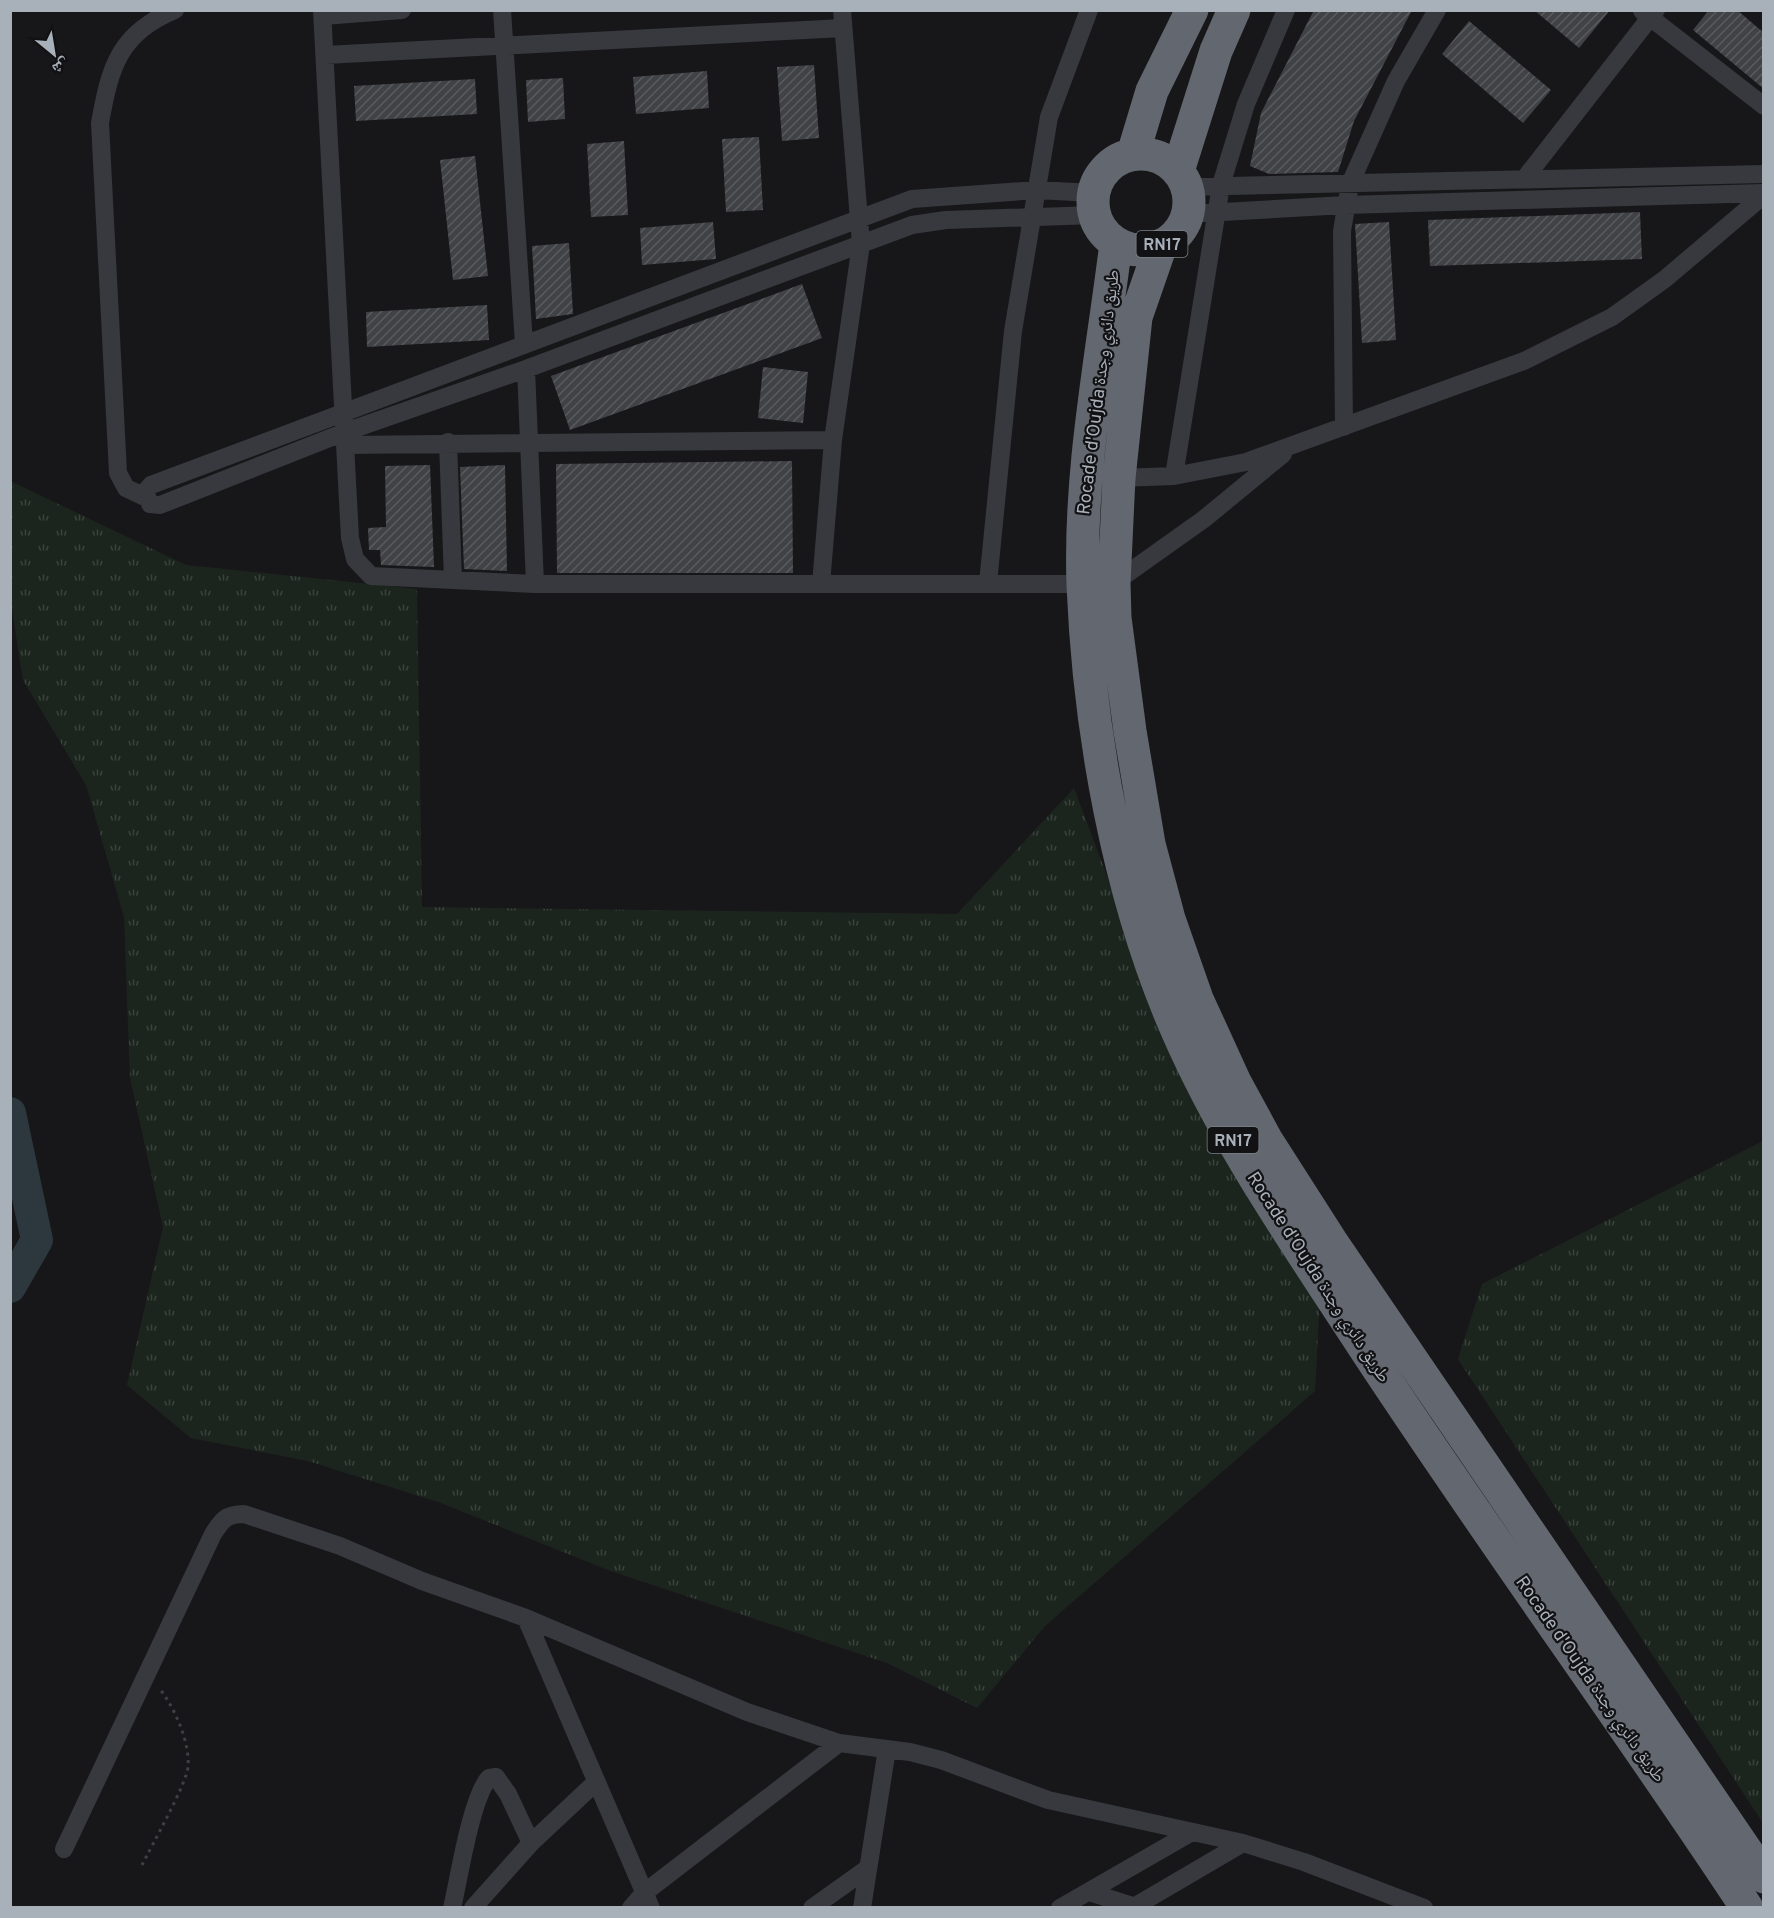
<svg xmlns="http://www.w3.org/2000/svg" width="1774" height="1918" viewBox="0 0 1774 1918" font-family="Overpass,'Noto Naskh Arabic',sans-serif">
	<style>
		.grass { fill: url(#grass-tufts) }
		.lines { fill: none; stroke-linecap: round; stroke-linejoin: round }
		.river { stroke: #2c383e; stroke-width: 32 }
		.building { fill: url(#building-hatch) }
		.path { stroke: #3d4146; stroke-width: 3; stroke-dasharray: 3 4.5; stroke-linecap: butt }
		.street { stroke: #37393f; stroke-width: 18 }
		.highway { stroke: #636870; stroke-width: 33 }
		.labels { text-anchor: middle; stroke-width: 4.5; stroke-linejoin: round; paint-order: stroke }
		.shield { fill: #121214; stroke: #7b8188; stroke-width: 1.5 }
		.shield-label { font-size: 16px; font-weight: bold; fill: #a8b0ba }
		.street-label { font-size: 18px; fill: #a8b0ba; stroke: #121214 }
	</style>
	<defs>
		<pattern id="grass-tufts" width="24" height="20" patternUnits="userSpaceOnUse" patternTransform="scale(1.5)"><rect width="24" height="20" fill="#1c251d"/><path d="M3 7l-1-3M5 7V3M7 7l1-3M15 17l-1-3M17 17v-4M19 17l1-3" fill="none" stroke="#3a423c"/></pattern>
		<pattern id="building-hatch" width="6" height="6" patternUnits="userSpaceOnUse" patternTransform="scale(1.5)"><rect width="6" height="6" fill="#414246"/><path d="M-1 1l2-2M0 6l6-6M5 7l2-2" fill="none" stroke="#5a5b5f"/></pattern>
	</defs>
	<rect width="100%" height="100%" fill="#171719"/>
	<path class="grass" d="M 10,481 L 186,565 L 417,589 L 422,907 L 957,914 L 1074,788 L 1116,900 L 1320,1298 L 1315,1391 L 1045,1626 L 977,1708 L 887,1663 L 608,1570 L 441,1503 L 308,1461 L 191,1438 L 127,1385 L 163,1227 L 130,1078 L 124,917 L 86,785 L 23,680 L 10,597 Z
		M 1763,1141 L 1763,1823 L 1458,1359 L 1482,1284 Z"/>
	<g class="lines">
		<path class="river" d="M 10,1113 L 37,1240 L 10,1287"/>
	</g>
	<path class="building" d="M 1314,10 L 1412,10 L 1354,121 L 1338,172 L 1269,174 L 1250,166 L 1261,113 Z
		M 1534,10 L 1610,10 L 1579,48 Z
		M 1709,10 L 1737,10 L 1764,33 L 1764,89 L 1693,30 Z
		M 1469,21 L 1551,90 L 1523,123 L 1442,54 Z
		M 814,65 L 819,138 L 782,141 L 777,67 Z
		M 707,71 L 709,108 L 636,114 L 633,77 Z
		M 563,78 L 565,119 L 528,122 L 526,80 Z
		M 475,79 L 477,114 L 356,121 L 354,86 Z
		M 759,137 L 763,210 L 726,212 L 722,139 Z
		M 624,141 L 628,215 L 591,217 L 587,144 Z
		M 475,156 L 488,276 L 453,280 L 440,160 Z
		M 1640,212 L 1642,259 L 1430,266 L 1428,220 Z
		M 713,222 L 716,259 L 642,265 L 640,228 Z
		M 1389,222 L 1396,340 L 1362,343 L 1355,224 Z
		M 569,243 L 573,314 L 536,319 L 532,246 Z
		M 802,284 L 822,338 L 570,430 L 551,376 Z
		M 487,305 L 489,340 L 367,347 L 366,312 Z
		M 763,367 L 808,372 L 803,423 L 758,418 Z
		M 792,461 L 793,573 L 557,573 L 556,464 Z
		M 430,465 L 434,567 L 381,565 L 380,550 L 369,550 L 368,528 L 386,527 L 385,466 Z
		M 505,465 L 507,571 L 464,569 L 460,467 Z"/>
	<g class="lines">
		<path class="path" d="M 142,1865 C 151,1847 187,1783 188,1767 C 190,1742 175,1709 160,1689"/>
		<path class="street" d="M 322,10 L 350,538 L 355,559 L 371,576 L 535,584 L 1083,584
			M 502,10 L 524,344
			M 1642,11 L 1764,106
			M 323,16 L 402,10
			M 325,55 L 843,28
			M 1525,178 L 1656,10
			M 1186,187 L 1764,174
			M 1093,193 L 1037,190 L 912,199 L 151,485 L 145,492 L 150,504 L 160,505 L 345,432 L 526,369 L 912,225 L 946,220 L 1095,215
			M 1187,214 L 1345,205 L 1764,193
			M 526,369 L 535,584
			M 1344,427 L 1342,231 L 1350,184 L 1396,81 L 1437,10
			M 448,442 L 453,580
			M 346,445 L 833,440
			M 1174,476 L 1221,185 L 1246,104 L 1286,10
			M 1119,478 L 1174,476 L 1246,462 L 1524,361 L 1612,317 L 1665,279 L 1764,195
			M 147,498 L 126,488 L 118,473 L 100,123 C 110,67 119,33 175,10
			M 988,583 L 1013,331 L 1049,117 L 1089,10
			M 1114,583 L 1204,519 L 1283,454
			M 821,584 L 833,440 L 861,244 L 842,10
			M 526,1618 L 651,1908
			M 64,1849 L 213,1534 C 222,1520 226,1514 244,1514 L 340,1546 L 422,1581 L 526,1618 L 747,1712 L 839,1743 L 910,1752 L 941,1760 L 1048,1800 L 1243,1843 L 1304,1862 L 1424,1908
			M 1089,1892 L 1139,1908
			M 452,1908 C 459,1879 471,1798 489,1778 L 496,1777 L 508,1794 L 531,1843
			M 473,1908 L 531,1843 L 595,1783
			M 631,1908 L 644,1893 L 839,1743
			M 812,1908 L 868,1868
			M 862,1908 L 887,1749
			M 1060,1908 L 1192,1832
			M 1132,1908 L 1243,1843"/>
		<path class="highway" d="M 1133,154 L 1152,91 L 1192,10
			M1093 202a48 48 0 1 1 96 0a48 48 0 1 1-96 0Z
			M 1178,171 L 1216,51 L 1234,10
			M 1116,243 C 1102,357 1079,470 1083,585 C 1089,731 1118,894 1176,1028 C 1223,1137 1290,1234 1354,1332 C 1481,1527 1619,1714 1747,1908
			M 1161,245 L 1136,317 L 1119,478 L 1114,583 L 1115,618 L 1130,731 L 1149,844 L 1169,919 L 1197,999 L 1235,1082 L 1267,1141 L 1331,1241 L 1764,1877"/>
	</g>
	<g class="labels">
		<g class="shield">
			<rect x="1136.5" y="231" width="51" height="26" rx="4.5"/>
			<rect x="1207.5" y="1127" width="51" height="26" rx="4.5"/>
		</g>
		<g class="shield-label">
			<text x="1162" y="250">RN17</text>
			<text x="1233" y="1146">RN17</text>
		</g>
		<g class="street-label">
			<text transform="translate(1098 392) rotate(-83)" y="6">Rocade d'Oujda طريق دائري وجدة</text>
			<text transform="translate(1319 1277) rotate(57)" y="6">Rocade d'Oujda طريق دائري وجدة</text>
			<text transform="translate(1591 1679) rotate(55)" y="6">Rocade d'Oujda طريق دائري وجدة</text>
		</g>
	</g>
	<rect width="1774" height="1918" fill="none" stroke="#a8b0ba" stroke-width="24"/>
	<g transform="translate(54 54) rotate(150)" stroke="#121214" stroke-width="4.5" paint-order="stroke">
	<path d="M0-4.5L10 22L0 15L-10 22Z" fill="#a8b0ba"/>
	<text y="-9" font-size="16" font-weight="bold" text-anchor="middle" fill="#a8b0ba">ش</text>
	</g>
</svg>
